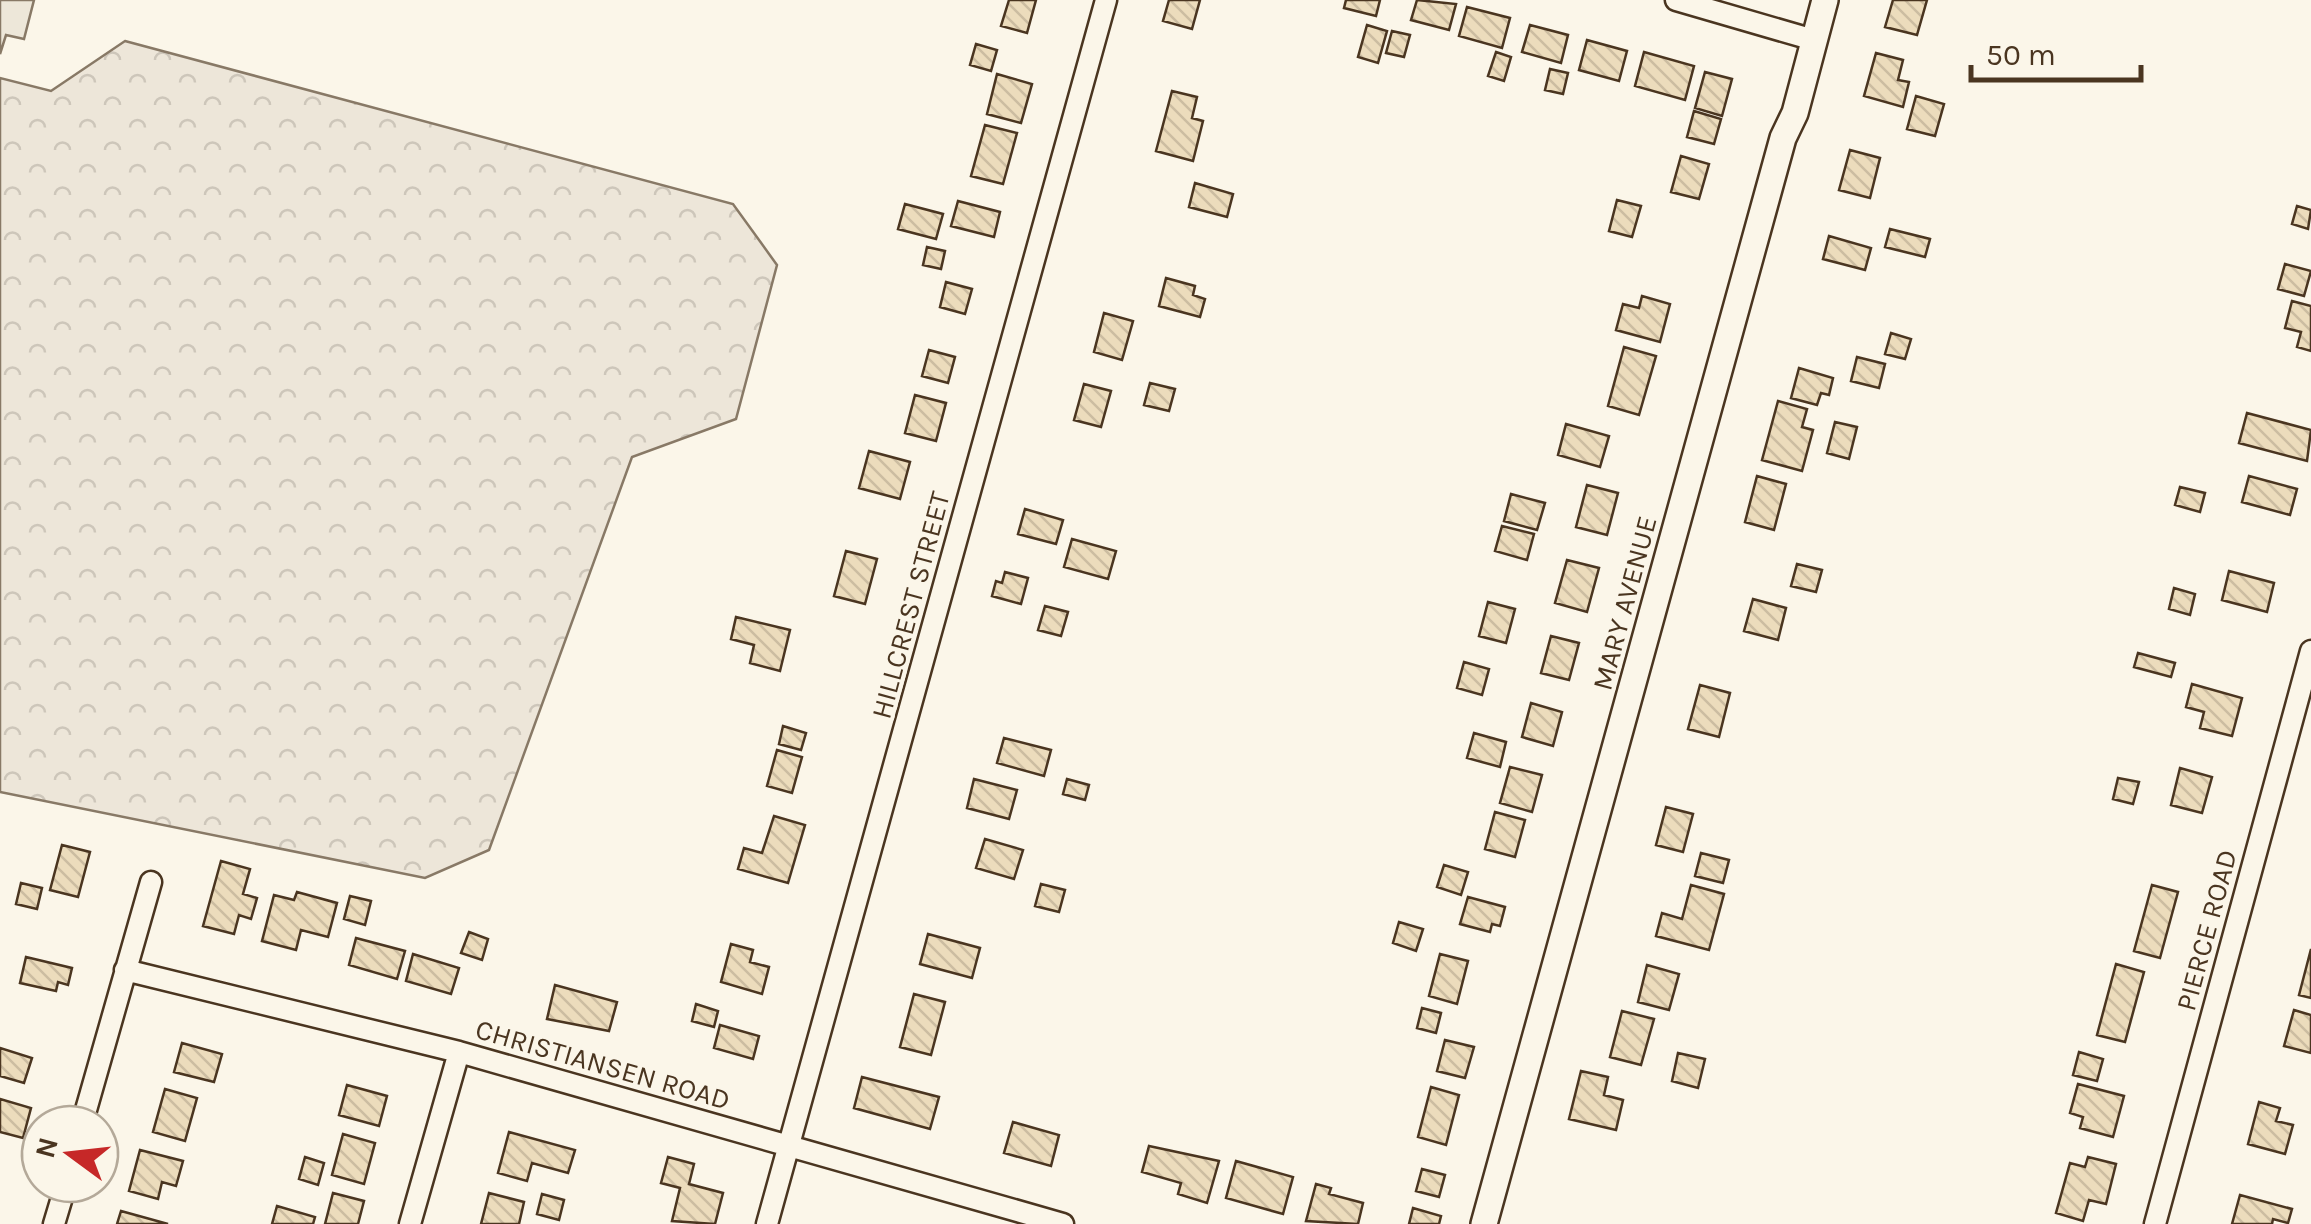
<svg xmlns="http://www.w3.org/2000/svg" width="2311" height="1224" viewBox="0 0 2311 1224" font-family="Karla,sans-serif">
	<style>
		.forest { fill: url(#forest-crowns); stroke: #887966; stroke-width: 2.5 }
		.parking { fill: #ede7d9; stroke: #887966; stroke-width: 2.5 }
		.building { fill: url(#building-back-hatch); stroke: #4a3520; stroke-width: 2.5 }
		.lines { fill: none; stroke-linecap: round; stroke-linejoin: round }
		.minor-casing { stroke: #4a3520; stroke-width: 25 }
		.tertiary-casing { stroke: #4a3520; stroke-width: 30 }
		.minor { stroke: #fbf6e9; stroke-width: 20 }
		.tertiary { stroke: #fbf6e9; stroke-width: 25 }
		.labels { text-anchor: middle; stroke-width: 8; stroke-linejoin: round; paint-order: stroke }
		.street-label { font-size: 28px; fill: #4a3520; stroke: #fbf6e9 }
	</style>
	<defs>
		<pattern id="forest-crowns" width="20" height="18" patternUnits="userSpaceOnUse" patternTransform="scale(2.5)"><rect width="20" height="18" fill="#ede6d9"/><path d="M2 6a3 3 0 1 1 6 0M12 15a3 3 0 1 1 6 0" fill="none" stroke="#cdc6ba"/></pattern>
		<pattern id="building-back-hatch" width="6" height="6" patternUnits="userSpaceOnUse" patternTransform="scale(2.5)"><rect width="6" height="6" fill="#ecdcbc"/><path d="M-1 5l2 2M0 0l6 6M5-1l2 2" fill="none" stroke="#ccbda1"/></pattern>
	</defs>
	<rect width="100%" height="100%" fill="#fbf6e9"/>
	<path class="forest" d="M 125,41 L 733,204 L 777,265 L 736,419 L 632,457 L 489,850 L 425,878 L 0,792 L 0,78 L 51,91 Z"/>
	<path class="parking" d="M 0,0 L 34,0 L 24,39 L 6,35 L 0,54 Z"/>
	<path class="building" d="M 1009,0 L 1036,0 L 1027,33 L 1001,26 Z
		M 1169,0 L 1200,0 L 1192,29 L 1163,21 Z
		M 1346,0 L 1380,0 L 1376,16 L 1344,8 Z
		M 1417,0 L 1456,4 L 1449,30 L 1411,20 Z
		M 1893,0 L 1927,0 L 1917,35 L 1885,27 Z
		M 1467,7 L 1510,18 L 1502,48 L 1459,36 Z
		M 1367,25 L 1387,31 L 1378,63 L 1358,57 Z
		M 1530,25 L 1568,35 L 1561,63 L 1522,52 Z
		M 1392,31 L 1410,35 L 1404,57 L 1386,53 Z
		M 1587,40 L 1627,51 L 1619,81 L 1579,70 Z
		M 976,44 L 997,50 L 991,71 L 970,65 Z
		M 1496,52 L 1511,57 L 1504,81 L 1488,76 Z
		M 1644,52 L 1694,66 L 1685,100 L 1635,86 Z
		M 1876,53 L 1903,60 L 1898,80 L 1909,82 L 1903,107 L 1864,96 Z
		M 1550,69 L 1568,73 L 1563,94 L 1545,90 Z
		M 1705,72 L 1732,79 L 1722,116 L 1695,108 Z
		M 997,74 L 1032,84 L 1021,123 L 987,114 Z
		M 1172,91 L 1197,97 L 1192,118 L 1203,121 L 1193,161 L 1156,151 Z
		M 1916,96 L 1944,104 L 1935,136 L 1907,129 Z
		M 1694,111 L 1721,119 L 1714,144 L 1687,137 Z
		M 985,125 L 1017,133 L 1003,184 L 971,176 Z
		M 1850,150 L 1880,158 L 1870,198 L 1839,190 Z
		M 1681,156 L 1709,164 L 1699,199 L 1671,192 Z
		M 1195,183 L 1233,194 L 1227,217 L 1189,207 Z
		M 1617,200 L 1641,206 L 1632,237 L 1609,231 Z
		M 958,201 L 1000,212 L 994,237 L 951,226 Z
		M 905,204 L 943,214 L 936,239 L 898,229 Z
		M 2297,206 L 2311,210 L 2308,229 L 2292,224 Z
		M 1890,229 L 1930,239 L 1925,257 L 1885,247 Z
		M 1829,236 L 1871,248 L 1865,270 L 1823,259 Z
		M 927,247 L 945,251 L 941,269 L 923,265 Z
		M 2285,264 L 2311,271 L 2304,296 L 2278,289 Z
		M 1166,278 L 1195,286 L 1193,295 L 1205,299 L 1200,317 L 1159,306 Z
		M 946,282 L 972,289 L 965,314 L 940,307 Z
		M 1642,296 L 1670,304 L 1660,342 L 1616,330 L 1623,304 L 1639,308 Z
		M 2292,301 L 2311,306 L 2311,351 L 2297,347 L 2301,332 L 2285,328 Z
		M 1104,313 L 1133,321 L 1122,360 L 1094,352 Z
		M 1891,333 L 1911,339 L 1905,359 L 1885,354 Z
		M 1624,347 L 1656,356 L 1639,415 L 1608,406 Z
		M 929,350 L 955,357 L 948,383 L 922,376 Z
		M 1857,357 L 1885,364 L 1879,388 L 1851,381 Z
		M 1799,368 L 1833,378 L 1829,395 L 1821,393 L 1817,405 L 1791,398 Z
		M 1150,383 L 1175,389 L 1169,411 L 1144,405 Z
		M 1084,384 L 1111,391 L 1101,427 L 1074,420 Z
		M 915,395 L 946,403 L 936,441 L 905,433 Z
		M 1778,401 L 1807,409 L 1802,427 L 1813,430 L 1802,471 L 1762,460 Z
		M 2247,413 L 2311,430 L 2307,461 L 2239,443 Z
		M 1835,422 L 1857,427 L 1849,459 L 1827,453 Z
		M 1566,424 L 1609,436 L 1600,467 L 1558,455 Z
		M 869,451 L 910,462 L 900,499 L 859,488 Z
		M 1757,476 L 1786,484 L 1774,530 L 1745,522 Z
		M 2249,476 L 2297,489 L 2290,515 L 2242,502 Z
		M 1587,485 L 1618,493 L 1607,535 L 1576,527 Z
		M 2180,487 L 2205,493 L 2200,512 L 2175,505 Z
		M 1511,494 L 1545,503 L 1537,530 L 1504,521 Z
		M 1025,509 L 1063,520 L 1056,544 L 1018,534 Z
		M 1502,526 L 1534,534 L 1527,560 L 1495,551 Z
		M 1072,539 L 1116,551 L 1108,579 L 1064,567 Z
		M 846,551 L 877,559 L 865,604 L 834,596 Z
		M 1567,560 L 1599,568 L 1587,612 L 1555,603 Z
		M 1797,564 L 1822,570 L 1816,592 L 1791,586 Z
		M 2229,571 L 2274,583 L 2267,612 L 2222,600 Z
		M 1005,572 L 1028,578 L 1021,604 L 992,596 L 996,581 L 1002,583 Z
		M 2174,588 L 2195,594 L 2190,615 L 2169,609 Z
		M 1753,599 L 1786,608 L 1778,640 L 1744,631 Z
		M 1488,602 L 1515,609 L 1506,643 L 1479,636 Z
		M 1045,606 L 1068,612 L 1061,636 L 1038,630 Z
		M 736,617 L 790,630 L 780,671 L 750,663 L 754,645 L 731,639 Z
		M 1551,636 L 1579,643 L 1569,680 L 1541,673 Z
		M 2138,653 L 2175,663 L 2171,677 L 2134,667 Z
		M 1464,662 L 1489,669 L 1482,695 L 1457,688 Z
		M 2192,684 L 2242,698 L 2232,736 L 2200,728 L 2204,712 L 2186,707 Z
		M 1700,685 L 1730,693 L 1719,737 L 1688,729 Z
		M 1531,703 L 1562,712 L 1553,746 L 1522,737 Z
		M 783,726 L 806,733 L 801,750 L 779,744 Z
		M 1474,733 L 1506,742 L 1500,767 L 1467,758 Z
		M 1004,738 L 1051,750 L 1044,776 L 997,763 Z
		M 777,750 L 802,757 L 792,793 L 767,786 Z
		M 1510,767 L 1542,775 L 1532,812 L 1500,803 Z
		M 2180,768 L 2212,777 L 2202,813 L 2171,805 Z
		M 2118,778 L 2139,782 L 2133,804 L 2113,799 Z
		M 974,779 L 1017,790 L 1009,819 L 967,808 Z
		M 1067,779 L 1089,785 L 1085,800 L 1063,794 Z
		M 1666,807 L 1693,814 L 1683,852 L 1656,845 Z
		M 1495,812 L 1525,820 L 1515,857 L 1485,849 Z
		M 774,816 L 805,825 L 788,883 L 738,869 L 744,848 L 762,853 Z
		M 985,839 L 1023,850 L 1014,879 L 976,868 Z
		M 62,845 L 90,852 L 78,897 L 50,890 Z
		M 1701,853 L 1729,860 L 1723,883 L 1695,876 Z
		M 221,861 L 250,869 L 243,894 L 257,898 L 251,919 L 239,915 L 234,934 L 203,926 Z
		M 1444,865 L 1468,872 L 1461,895 L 1437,887 Z
		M 21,883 L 42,888 L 37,909 L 16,904 Z
		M 1041,884 L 1065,890 L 1059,912 L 1035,906 Z
		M 1691,885 L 1724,894 L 1709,950 L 1656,936 L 1662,913 L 1682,919 Z
		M 2152,885 L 2178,892 L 2160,958 L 2134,951 Z
		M 297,892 L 337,903 L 328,937 L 301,930 L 296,950 L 262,941 L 274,895 L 294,900 Z
		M 350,896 L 371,901 L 365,925 L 344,919 Z
		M 1468,897 L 1505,907 L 1500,926 L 1492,924 L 1490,932 L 1460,924 Z
		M 1399,922 L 1423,929 L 1416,951 L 1393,943 Z
		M 469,932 L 488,939 L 482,960 L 461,953 Z
		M 928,934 L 980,948 L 972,978 L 920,964 Z
		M 356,938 L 405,951 L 397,979 L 349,965 Z
		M 731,944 L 753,950 L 750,962 L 769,967 L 762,994 L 721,982 Z
		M 2311,949 L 2311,998 L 2299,995 Z
		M 413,954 L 459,968 L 451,994 L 406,981 Z
		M 1440,954 L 1468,961 L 1457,1004 L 1429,996 Z
		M 26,957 L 72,968 L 68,985 L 58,982 L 56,991 L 20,983 Z
		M 2116,964 L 2144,972 L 2125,1042 L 2097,1035 Z
		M 1647,965 L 1679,974 L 1669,1010 L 1638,1002 Z
		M 555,985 L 617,1002 L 609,1031 L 547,1019 Z
		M 914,994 L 945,1002 L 931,1055 L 900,1047 Z
		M 696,1004 L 718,1011 L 714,1027 L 692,1021 Z
		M 1422,1008 L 1441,1013 L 1436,1033 L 1417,1028 Z
		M 2294,1010 L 2311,1015 L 2311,1053 L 2284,1046 Z
		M 1622,1011 L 1654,1019 L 1641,1065 L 1610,1057 Z
		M 720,1025 L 759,1036 L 753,1059 L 714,1048 Z
		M 1445,1040 L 1474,1047 L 1465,1078 L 1437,1071 Z
		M 182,1043 L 222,1054 L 214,1082 L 174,1072 Z
		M 0,1048 L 32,1058 L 24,1083 L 0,1076 Z
		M 2079,1052 L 2103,1059 L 2097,1081 L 2073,1075 Z
		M 1678,1053 L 1705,1059 L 1698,1088 L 1672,1081 Z
		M 1581,1071 L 1608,1077 L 1604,1095 L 1623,1100 L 1616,1130 L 1569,1119 Z
		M 862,1077 L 939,1097 L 930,1129 L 854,1108 Z
		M 2078,1084 L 2124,1096 L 2113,1137 L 2080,1128 L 2083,1117 L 2070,1113 Z
		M 347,1085 L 387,1096 L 379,1126 L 339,1115 Z
		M 1431,1087 L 1459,1095 L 1446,1145 L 1418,1137 Z
		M 165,1089 L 197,1098 L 185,1141 L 153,1132 Z
		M 0,1099 L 31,1108 L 23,1138 L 0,1132 Z
		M 2259,1102 L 2280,1108 L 2276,1121 L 2293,1125 L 2285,1154 L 2248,1144 Z
		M 1013,1122 L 1059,1135 L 1051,1166 L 1004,1153 Z
		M 509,1132 L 575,1150 L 568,1173 L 532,1163 L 527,1181 L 498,1173 Z
		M 343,1134 L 375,1143 L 364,1184 L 332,1175 Z
		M 1149,1146 L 1219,1161 L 1207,1203 L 1178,1194 L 1181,1183 L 1142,1172 Z
		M 140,1150 L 183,1161 L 176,1186 L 162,1182 L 158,1199 L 129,1191 Z
		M 305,1157 L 324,1163 L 318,1185 L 299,1179 Z
		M 668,1157 L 694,1164 L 689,1184 L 723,1193 L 715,1224 L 672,1221 L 680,1188 L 661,1183 Z
		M 2088,1157 L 2116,1164 L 2106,1204 L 2089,1200 L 2083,1221 L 2056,1213 L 2070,1163 L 2085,1167 Z
		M 1236,1161 L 1293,1177 L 1283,1214 L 1226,1198 Z
		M 1422,1169 L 1445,1175 L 1439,1197 L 1416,1191 Z
		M 1316,1184 L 1331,1188 L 1329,1194 L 1363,1203 L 1358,1224 L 1306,1221 Z
		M 333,1193 L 364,1201 L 358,1224 L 325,1224 Z
		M 489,1193 L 524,1202 L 519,1224 L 481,1224 Z
		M 542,1194 L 564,1200 L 559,1220 L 537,1214 Z
		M 2240,1195 L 2292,1209 L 2288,1223 L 2273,1219 L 2272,1224 L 2232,1224 Z
		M 277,1206 L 315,1217 L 313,1224 L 272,1224 Z
		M 1413,1208 L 1441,1216 L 1439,1224 L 1409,1224 Z
		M 121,1211 L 168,1224 L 117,1224 Z"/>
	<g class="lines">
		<g class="minor-casing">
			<path id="minor" d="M 1676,0 L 1814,40
				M 125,970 L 459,1052 L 1063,1224
				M 82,1124 L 151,882
				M 54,1224 L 66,1184
				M 410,1224 L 459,1052
				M 767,1224 L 1106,0
				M 2155,1224 L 2311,651"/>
		</g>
		<g class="tertiary-casing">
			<path id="tertiary" d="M 1484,1224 L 1783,138 L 1795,113 L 1825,0"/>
		</g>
		<use href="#minor" class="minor"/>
		<use href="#tertiary" class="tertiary"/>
	</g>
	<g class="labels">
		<g class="street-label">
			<text transform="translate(1624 603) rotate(-75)" y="10">MARY AVENUE</text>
			<text transform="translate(910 605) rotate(-75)" y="10">HILLCREST STREET</text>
			<text transform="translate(2206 930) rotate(-75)" y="10">PIERCE ROAD</text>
			<text transform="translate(603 1064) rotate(16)" y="10">CHRISTIANSEN ROAD</text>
		</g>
	</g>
	<g transform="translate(70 1154) rotate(285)"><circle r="48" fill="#fbf6e9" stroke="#b4a999" stroke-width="2.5"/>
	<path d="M0-8L18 38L0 25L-18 38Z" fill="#c62828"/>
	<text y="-15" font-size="28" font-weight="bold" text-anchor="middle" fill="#4a3520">N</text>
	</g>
	<path d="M1971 65v15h170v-15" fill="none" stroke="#4a3520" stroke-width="5"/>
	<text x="1986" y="65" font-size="30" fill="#4a3520" stroke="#fbf6e9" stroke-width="8" paint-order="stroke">50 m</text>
</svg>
